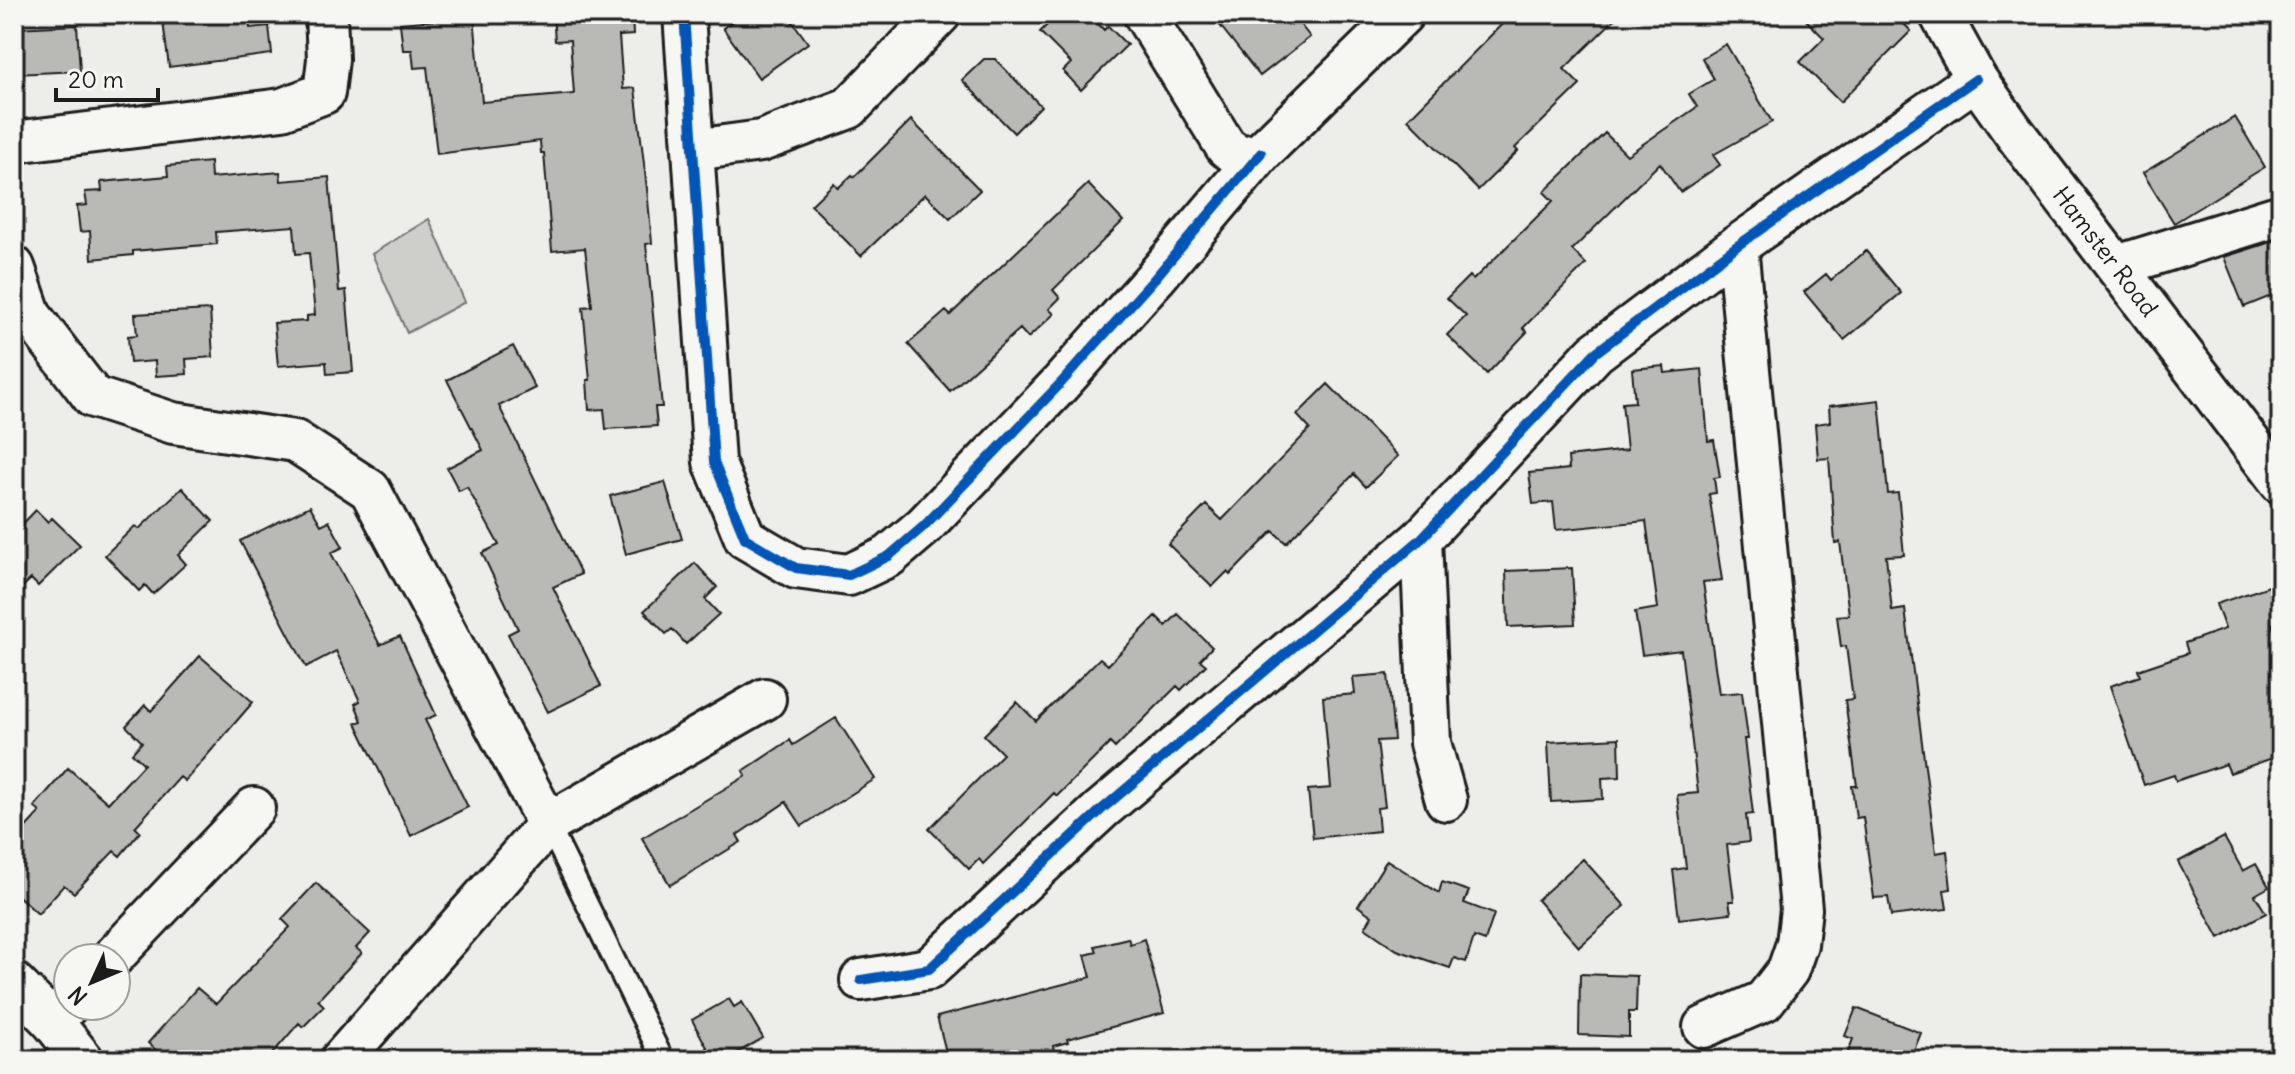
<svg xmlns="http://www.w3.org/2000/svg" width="2295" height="1074" viewBox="0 0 2295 1074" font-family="Delius,sans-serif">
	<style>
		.green { fill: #cececb; stroke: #757574; stroke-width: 2 }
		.building { fill: #b9b9b6; stroke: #1c1c1c; stroke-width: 2 }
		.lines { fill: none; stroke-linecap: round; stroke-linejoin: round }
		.service-casing { stroke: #1c1c1c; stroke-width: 26 }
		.minor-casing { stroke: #1c1c1c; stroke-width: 46 }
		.service { stroke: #f6f6f2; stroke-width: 20 }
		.minor { stroke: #f6f6f2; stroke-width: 40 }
		.cycleway-casing { stroke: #f6f6f2; stroke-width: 15 }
		.cycleway { stroke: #0057b8; stroke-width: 10 }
		.labels { text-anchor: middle; stroke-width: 7; stroke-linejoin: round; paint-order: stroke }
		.street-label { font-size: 24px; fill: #1c1c1c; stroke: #f6f6f2 }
	</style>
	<rect width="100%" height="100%" fill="#edede9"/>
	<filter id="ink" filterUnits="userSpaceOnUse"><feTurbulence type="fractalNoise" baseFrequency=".0125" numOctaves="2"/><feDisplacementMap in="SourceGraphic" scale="16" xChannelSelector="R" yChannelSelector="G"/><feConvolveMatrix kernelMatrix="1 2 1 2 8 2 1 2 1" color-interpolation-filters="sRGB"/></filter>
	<g filter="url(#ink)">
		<path class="green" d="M 429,219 L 465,302 L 407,333 L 372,254 Z"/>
		<path class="building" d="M 162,14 L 248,14 L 250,28 L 269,26 L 272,54 L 169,67 Z
			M 553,14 L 632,14 L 633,35 L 619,36 L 623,89 L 635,88 L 647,189 L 652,243 L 646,244 L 662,407 L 655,407 L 657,426 L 606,429 L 604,409 L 589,410 L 587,380 L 590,380 L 583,307 L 592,306 L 585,248 L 552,251 L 544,153 L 541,153 L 540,141 L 437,154 L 427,67 L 414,68 L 412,50 L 403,50 L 400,23 L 474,17 L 482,102 L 574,94 L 570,40 L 555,41 Z
			M 744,14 L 787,14 L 808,43 L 759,78 L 723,28 Z
			M 1058,14 L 1089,14 L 1104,30 L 1108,26 L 1127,45 L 1081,90 L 1063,71 L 1071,63 L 1040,32 Z
			M 1211,14 L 1292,14 L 1310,37 L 1260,76 Z
			M 1512,14 L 1620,14 L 1564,69 L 1580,85 L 1515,148 L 1518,151 L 1478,190 L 1408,119 Z
			M 1800,14 L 1894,14 L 1911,31 L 1840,102 L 1800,62 L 1824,38 Z
			M 77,25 L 80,71 L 14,74 L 14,28 Z
			M 1726,44 L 1772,122 L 1713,155 L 1720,165 L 1680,192 L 1660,163 L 1572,250 L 1586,264 L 1523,328 L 1527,332 L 1487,374 L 1447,335 L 1466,316 L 1447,298 L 1469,276 L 1473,280 L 1553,201 L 1544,192 L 1605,133 L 1627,155 L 1697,107 L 1689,94 L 1714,79 L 1702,58 Z
			M 984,59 L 995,59 L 1041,106 L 1014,133 L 962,80 Z
			M 2235,117 L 2265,167 L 2174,223 L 2143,173 Z
			M 911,120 L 980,190 L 950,219 L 925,194 L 861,256 L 811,205 L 834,183 L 838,188 L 852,175 L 854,177 Z
			M 210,162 L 211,178 L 280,172 L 281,181 L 329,177 L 339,291 L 346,290 L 353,372 L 327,374 L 326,362 L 278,366 L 274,323 L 307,321 L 307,316 L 315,315 L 309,253 L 296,254 L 294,226 L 216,232 L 217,244 L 133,251 L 133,255 L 92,259 L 90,231 L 80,232 L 77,206 L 87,205 L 85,192 L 102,191 L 101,182 L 168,176 L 167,166 Z
			M 1088,184 L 1123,221 L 1053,290 L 1060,298 L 1049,309 L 1054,314 L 1028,338 L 1020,329 L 950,391 L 908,344 L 946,311 L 950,315 Z
			M 2281,239 L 2281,292 L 2244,307 L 2224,257 Z
			M 1866,251 L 1901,293 L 1844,340 L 1804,292 L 1826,274 L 1831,280 Z
			M 210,310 L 213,357 L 186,359 L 187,374 L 156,376 L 155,361 L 130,363 L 128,336 L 137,335 L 135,314 Z
			M 513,346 L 535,388 L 499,406 L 581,574 L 553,587 L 601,686 L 548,712 L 508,634 L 518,629 L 482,553 L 499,545 L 467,487 L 459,491 L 447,468 L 483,450 L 447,380 Z
			M 1664,366 L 1665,373 L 1702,369 L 1708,441 L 1714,440 L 1720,477 L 1714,478 L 1716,493 L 1709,494 L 1722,580 L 1703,582 L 1719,694 L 1742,692 L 1748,739 L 1744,739 L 1753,814 L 1746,815 L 1749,842 L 1727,845 L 1734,901 L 1729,901 L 1731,913 L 1679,919 L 1673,870 L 1686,868 L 1677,795 L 1698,793 L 1681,650 L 1642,655 L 1635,612 L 1658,608 L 1646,521 L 1556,530 L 1553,502 L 1533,504 L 1529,473 L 1569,469 L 1568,457 L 1627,450 L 1622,403 L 1635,402 L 1632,369 Z
			M 1328,384 L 1398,456 L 1366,487 L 1354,474 L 1286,543 L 1273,531 L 1230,575 L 1227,572 L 1212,587 L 1168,544 L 1206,505 L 1222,520 L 1310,429 L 1297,415 Z
			M 1879,400 L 1888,494 L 1898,493 L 1904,555 L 1886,556 L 1892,611 L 1905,609 L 1936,853 L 1947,851 L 1951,889 L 1944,890 L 1947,909 L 1891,916 L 1888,897 L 1874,898 L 1863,817 L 1856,818 L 1852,786 L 1857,786 L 1845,700 L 1853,699 L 1846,646 L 1841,647 L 1837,616 L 1849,615 L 1840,542 L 1835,543 L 1829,458 L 1818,459 L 1815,424 L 1830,422 L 1829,406 Z
			M 665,482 L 682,539 L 626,554 L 610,496 Z
			M 182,488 L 213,521 L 178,555 L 186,564 L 153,594 L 145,585 L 139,591 L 105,555 L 135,526 L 139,529 Z
			M 310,506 L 321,525 L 329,521 L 343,547 L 331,553 L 380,645 L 400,636 L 436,715 L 425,720 L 468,807 L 411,836 L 356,723 L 362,721 L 355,704 L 360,701 L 336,651 L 306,667 L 240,541 Z
			M 36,510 L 48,522 L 52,518 L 80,545 L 38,586 L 31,579 L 14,595 L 14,533 Z
			M 695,563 L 717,587 L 705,599 L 719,614 L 686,644 L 672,629 L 666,634 L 644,611 Z
			M 1572,568 L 1575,624 L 1508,627 L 1506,571 Z
			M 2269,586 L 2281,620 L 2272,624 L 2281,650 L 2281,755 L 2230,773 L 2226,764 L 2176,781 L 2174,775 L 2144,785 L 2110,686 L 2140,676 L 2138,670 L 2188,653 L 2185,643 L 2225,629 L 2216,604 Z
			M 1178,614 L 1212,647 L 1200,660 L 1206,665 L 1181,690 L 1177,686 L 1115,748 L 1110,743 L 1057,796 L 1054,793 L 983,864 L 979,859 L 969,869 L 929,829 L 1003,754 L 984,735 L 1017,702 L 1036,721 L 1100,658 L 1108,665 L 1156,616 L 1166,626 Z
			M 200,656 L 253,702 L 185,781 L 180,777 L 135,827 L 140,832 L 120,856 L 114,851 L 74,893 L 64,885 L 38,914 L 14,892 L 14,840 L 40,812 L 34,807 L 68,768 L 108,803 L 144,764 L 132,753 L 142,742 L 126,726 L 145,705 L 151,711 Z
			M 1388,674 L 1394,740 L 1377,741 L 1385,807 L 1377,808 L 1379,831 L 1313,838 L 1308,790 L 1331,788 L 1323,697 L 1355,694 L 1353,677 Z
			M 836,718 L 875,779 L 802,826 L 786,802 L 737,835 L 741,842 L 670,885 L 642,838 L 746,776 L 743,771 L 790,740 L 793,745 Z
			M 1619,738 L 1620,777 L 1602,778 L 1603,799 L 1551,802 L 1548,742 Z
			M 2224,837 L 2243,871 L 2256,864 L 2269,887 L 2255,895 L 2266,913 L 2219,938 L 2178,862 Z
			M 1583,859 L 1625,906 L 1579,947 L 1537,900 Z
			M 1387,860 L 1439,893 L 1442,882 L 1469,891 L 1464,903 L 1494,914 L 1485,941 L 1474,937 L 1466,962 L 1454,958 L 1450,968 L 1397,950 L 1365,928 L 1372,916 L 1358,906 Z
			M 316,883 L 370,933 L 356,948 L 362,953 L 318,1000 L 324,1006 L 303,1027 L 299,1023 L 267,1060 L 167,1060 L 148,1043 L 197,988 L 216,1004 L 290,927 L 282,919 Z
			M 1128,938 L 1130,944 L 1144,939 L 1164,1013 L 1067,1039 L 1068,1042 L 1053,1046 L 1056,1060 L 948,1060 L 937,1017 L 1091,977 L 1085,955 L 1097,952 L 1095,946 Z
			M 1580,974 L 1637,976 L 1636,1012 L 1629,1012 L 1629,1037 L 1579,1035 Z
			M 729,999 L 734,1007 L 742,1002 L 763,1038 L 724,1060 L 714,1060 L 692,1020 Z
			M 1856,1008 L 1921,1033 L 1910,1060 L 1845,1060 L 1853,1039 L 1845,1036 Z"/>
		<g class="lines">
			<g class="service-casing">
				<path id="service" d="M 548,824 L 663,1060"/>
			</g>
			<g class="minor-casing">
				<g id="minor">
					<path d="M 684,14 L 714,462 L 745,538 L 796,568 L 849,575 L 889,556 L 924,526 L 1060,384 L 1155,278 L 1261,153"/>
					<path d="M 1144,14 L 1226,147 L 1241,157 L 1261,153 L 1403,14"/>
					<path id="s1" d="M 1940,14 L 1976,79 L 2013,131 L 2281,483"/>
					<path d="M 14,142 L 282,109 L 324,93 L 328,59 L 326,14"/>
					<path d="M 694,150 L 761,141 L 849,108 L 940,14"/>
					<path d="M 2117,266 L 2281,215"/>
					<path d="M 14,267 L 31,316 L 93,397 L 173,423 L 295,441 L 370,490 L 548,824"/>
					<path d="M 1421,539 L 1430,743 L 1446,800"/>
					<path d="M 112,958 L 254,808"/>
					<path d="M 861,980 L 929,969 L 1101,810 L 1421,539 L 1595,353 L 1737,246 L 1976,79"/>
					<path d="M 14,983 L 52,1021"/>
					<path d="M 68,1005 L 52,1021 L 83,1060"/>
					<path d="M 1704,1027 L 1764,1001 L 1788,970 L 1797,944 L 1801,909 L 1737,246"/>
					<path d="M 341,1060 L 548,824 L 765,699"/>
				</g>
			</g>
			<use href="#service" class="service"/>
			<use href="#minor" class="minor"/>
			<g class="cycleway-casing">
				<path id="cycleway" d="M 684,14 L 714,462 L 745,538 L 796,568 L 849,575 L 889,556 L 924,526 L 1060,384 L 1155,278 L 1261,153
					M 861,980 L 929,969 L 1101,810 L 1421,539 L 1595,353 L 1737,246 L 1976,79"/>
			</g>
			<use href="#cycleway" class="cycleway"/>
		</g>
	</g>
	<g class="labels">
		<g class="street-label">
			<text dy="8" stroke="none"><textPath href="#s1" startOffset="290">Hamster Road</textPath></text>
		</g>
	</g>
	<rect width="2295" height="1074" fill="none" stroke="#f6f6f2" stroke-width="48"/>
	<rect x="24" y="24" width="2247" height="1026" fill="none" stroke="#1c1c1c" stroke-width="3" filter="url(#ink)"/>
	<g transform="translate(92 982) rotate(226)"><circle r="38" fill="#f6f6f2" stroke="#9f9f9c" stroke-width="2"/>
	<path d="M0-6L14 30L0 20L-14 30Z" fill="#1c1c1c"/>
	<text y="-12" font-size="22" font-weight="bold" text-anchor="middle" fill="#1c1c1c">N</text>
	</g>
	<path d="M56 88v12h102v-12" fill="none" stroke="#1c1c1c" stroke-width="4"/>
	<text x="68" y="88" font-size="24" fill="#1c1c1c" stroke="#f6f6f2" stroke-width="6" paint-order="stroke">20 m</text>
</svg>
